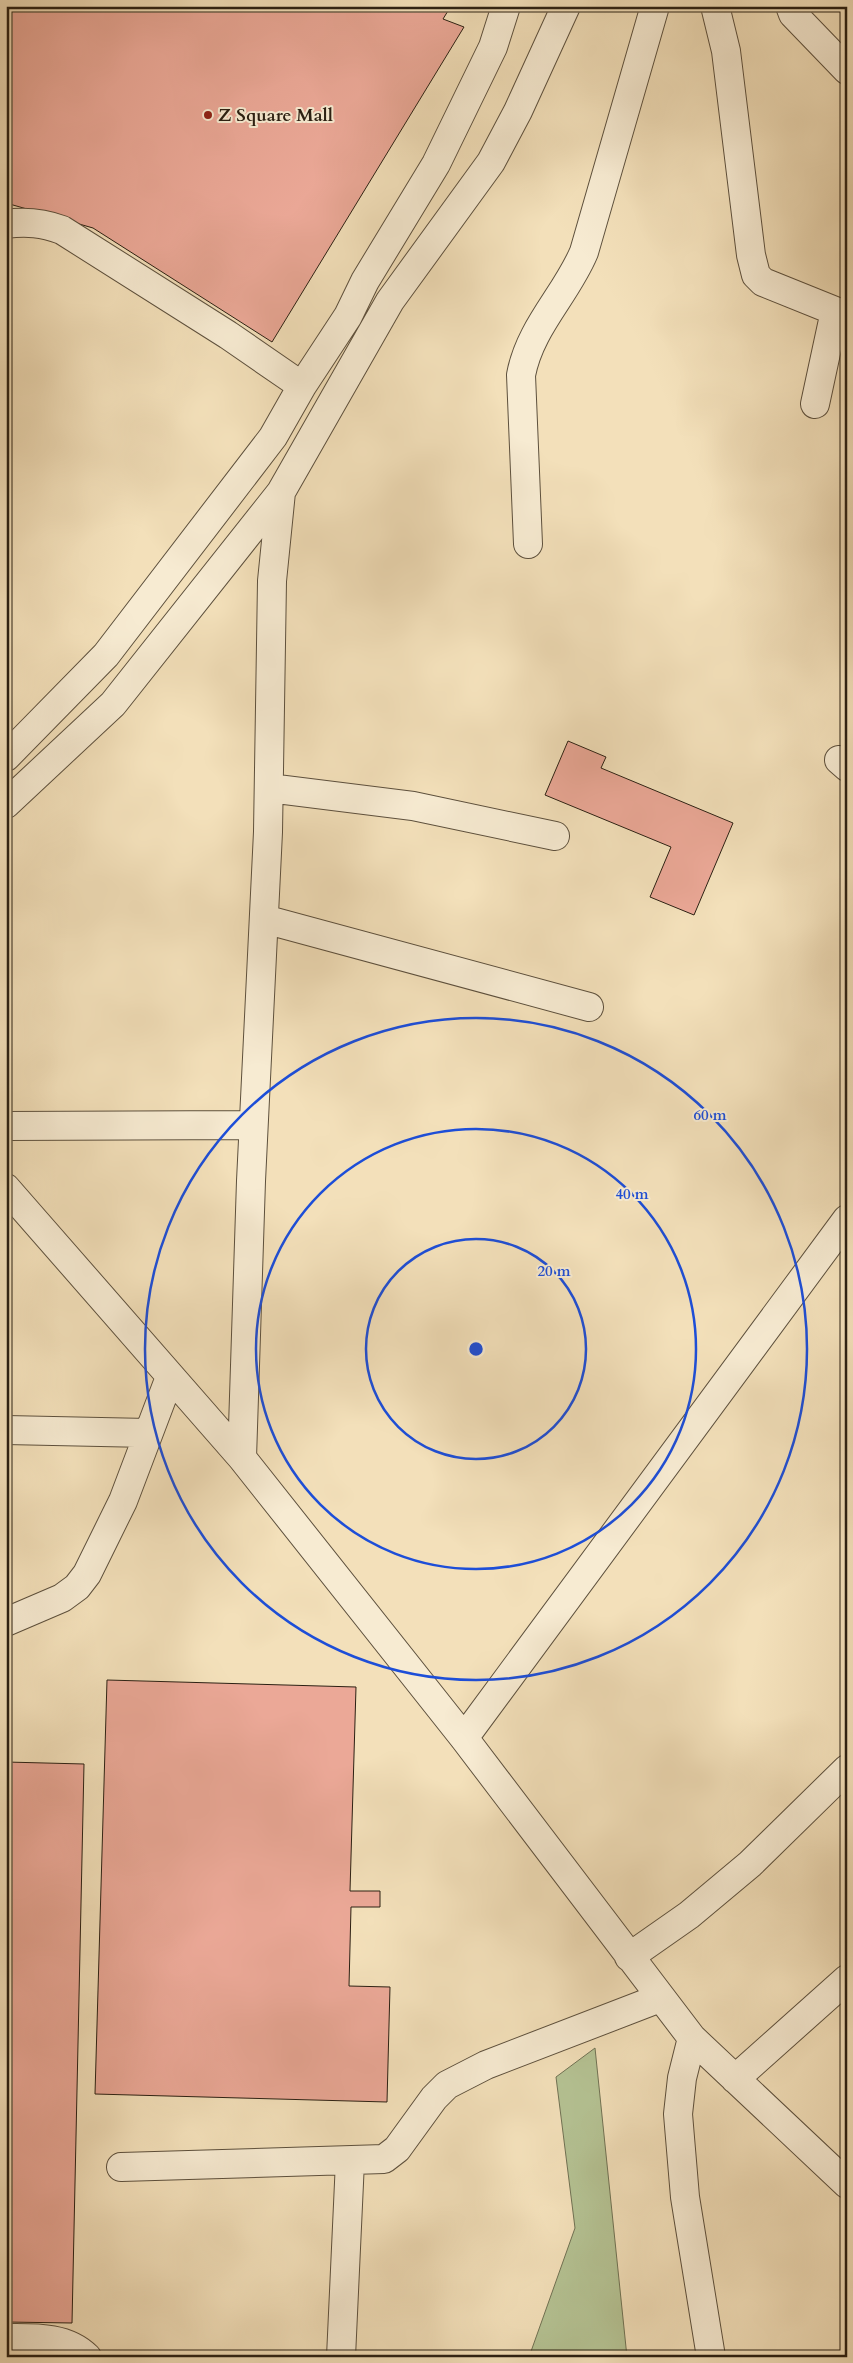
<svg xmlns="http://www.w3.org/2000/svg" width="853" height="2363" viewBox="0 0 853 2363" font-family="Cardo,serif">
	<style>
		.green { fill: #b5c394; stroke: #707254 }
		.building { fill: #eba897; stroke: #2b2013 }
		.lines { fill: none; stroke-linecap: round; stroke-linejoin: round }
		.minor-casing { stroke: #5d503d; stroke-width: 30 }
		.minor { stroke: #f7ebd2; stroke-width: 28 }
		.ring { fill: none; stroke: #1d4ed8; stroke-width: 2.5 }
		.poi-dot { fill: #8f2418; stroke: #f7ebd2; stroke-width: 2 }
		.labels { text-anchor: middle; stroke-width: 4; stroke-linejoin: round; paint-order: stroke }
		.poi-label { font-size: 18px; font-weight: bold; fill: #2b2013; stroke: #f7ebd2; text-anchor: start }
		.centre { fill: #1d4ed8; stroke: #f7ebd2; stroke-width: 2.5 }
		.ring-label { font-size: 15px; text-anchor: middle; font-weight: bold; fill: #1d4ed8; stroke: #f7ebd2; stroke-width: 4; stroke-linejoin: round; paint-order: stroke }
	</style>
	<rect width="100%" height="100%" fill="#f3e0ba"/>
	<filter id="stains"><feTurbulence type="fractalNoise" baseFrequency=".004" numOctaves="4"/><feColorMatrix values="0 0 0 0 .2 0 0 0 0 .09 0 0 0 0 .02 0 0 0 .5 -.17"/></filter>
	<radialGradient id="worn" r=".72"><stop offset=".6" stop-color="#630" stop-opacity="0"/><stop offset="1" stop-color="#630" stop-opacity=".3"/></radialGradient>
	<path class="green" d="M 595,2048 L 627,2357 L 529,2357 L 575,2228 L 556,2077 Z"/>
	<path class="building" d="M 6,6 L 451,6 L 443,19 L 464,27 L 272,342 L 93,228 L 6,203 Z
		M 568,741 L 606,757 L 601,768 L 733,823 L 694,915 L 650,897 L 671,847 L 545,795 Z
		M 107,1680 L 356,1687 L 350,1891 L 380,1891 L 380,1907 L 351,1907 L 349,1986 L 390,1987 L 387,2102 L 95,2094 Z
		M 6,1762 L 84,1764 L 72,2323 L 6,2322 Z"/>
	<g class="lines">
		<g class="minor-casing">
			<path id="minor" d="M 715,6 L 726,51 L 751,255 L 756,275 L 763,282 L 835,311 L 815,404
				M 790,6 L 793,14 L 847,70
				M 6,224 C 27,221 43,223 62,230 L 228,335 L 302,386
				M 528,544 L 521,375 C 530,327 566,295 584,252 L 655,6
				M 6,757 L 106,655 L 273,437 L 302,386 L 348,316 L 365,281 L 436,164 L 493,47 L 506,6
				M 839,760 L 847,767
				M 269,788 L 413,806 L 555,836
				M 6,804 L 113,704 L 281,492 L 390,301 L 491,162 L 518,111 L 566,6
				M 264,919 L 589,1007
				M 6,1126 L 253,1125
				M 6,1188 L 242,1458 L 464,1738 L 692,2038 L 847,2184
				M 6,1430 L 148,1433
				M 242,1458 L 251,1181 L 268,832 L 272,581 L 281,492
				M 6,1622 L 62,1598 L 77,1587 L 87,1574 L 123,1501 L 170,1377
				M 464,1738 L 847,1219
				M 629,1957 L 689,1915 L 750,1864 L 847,1769
				M 692,2038 L 682,2078 L 678,2114 L 685,2197 L 711,2357
				M 735,2079 L 847,1979
				M 121,2167 L 384,2159 L 397,2149 L 434,2098 L 447,2085 L 486,2065 L 660,1998
				M 6,2338 C 34,2338 66,2336 87,2357
				M 341,2357 L 350,2161"/>
		</g>
		<use href="#minor" class="minor"/>
	</g>
	<g class="ring">
		<circle cx="476" cy="1349" r="110"/>
		<circle cx="476" cy="1349" r="220"/>
		<circle cx="476" cy="1349" r="331"/>
	</g>
	<circle class="poi-dot" cx="208" cy="115" r="5"/>
	<g class="labels">
		<g class="poi-label">
			<text x="218" y="121">Z Square Mall</text>
		</g>
	</g>
	<circle cx="476" cy="1349" r="8" class="centre"/>
	<g class="ring-label">
		<text x="710" y="1120">60 m</text>
		<text x="632" y="1199">40 m</text>
		<text x="554" y="1276">20 m</text>
	</g>
	<rect width="853" height="2363" fill="none" stroke="#f3e0ba" stroke-width="25"/>
	<rect x="8" y="8" width="838" height="2348" fill="none" stroke="#2b2013" stroke-width="2.5"/>
	<rect x="12" y="12" width="828" height="2338" fill="none" stroke="#2b2013"/>
	<rect width="100%" height="100%" filter="url(#stains)"/>
	<rect width="100%" height="100%" fill="url(#worn)"/>
</svg>
